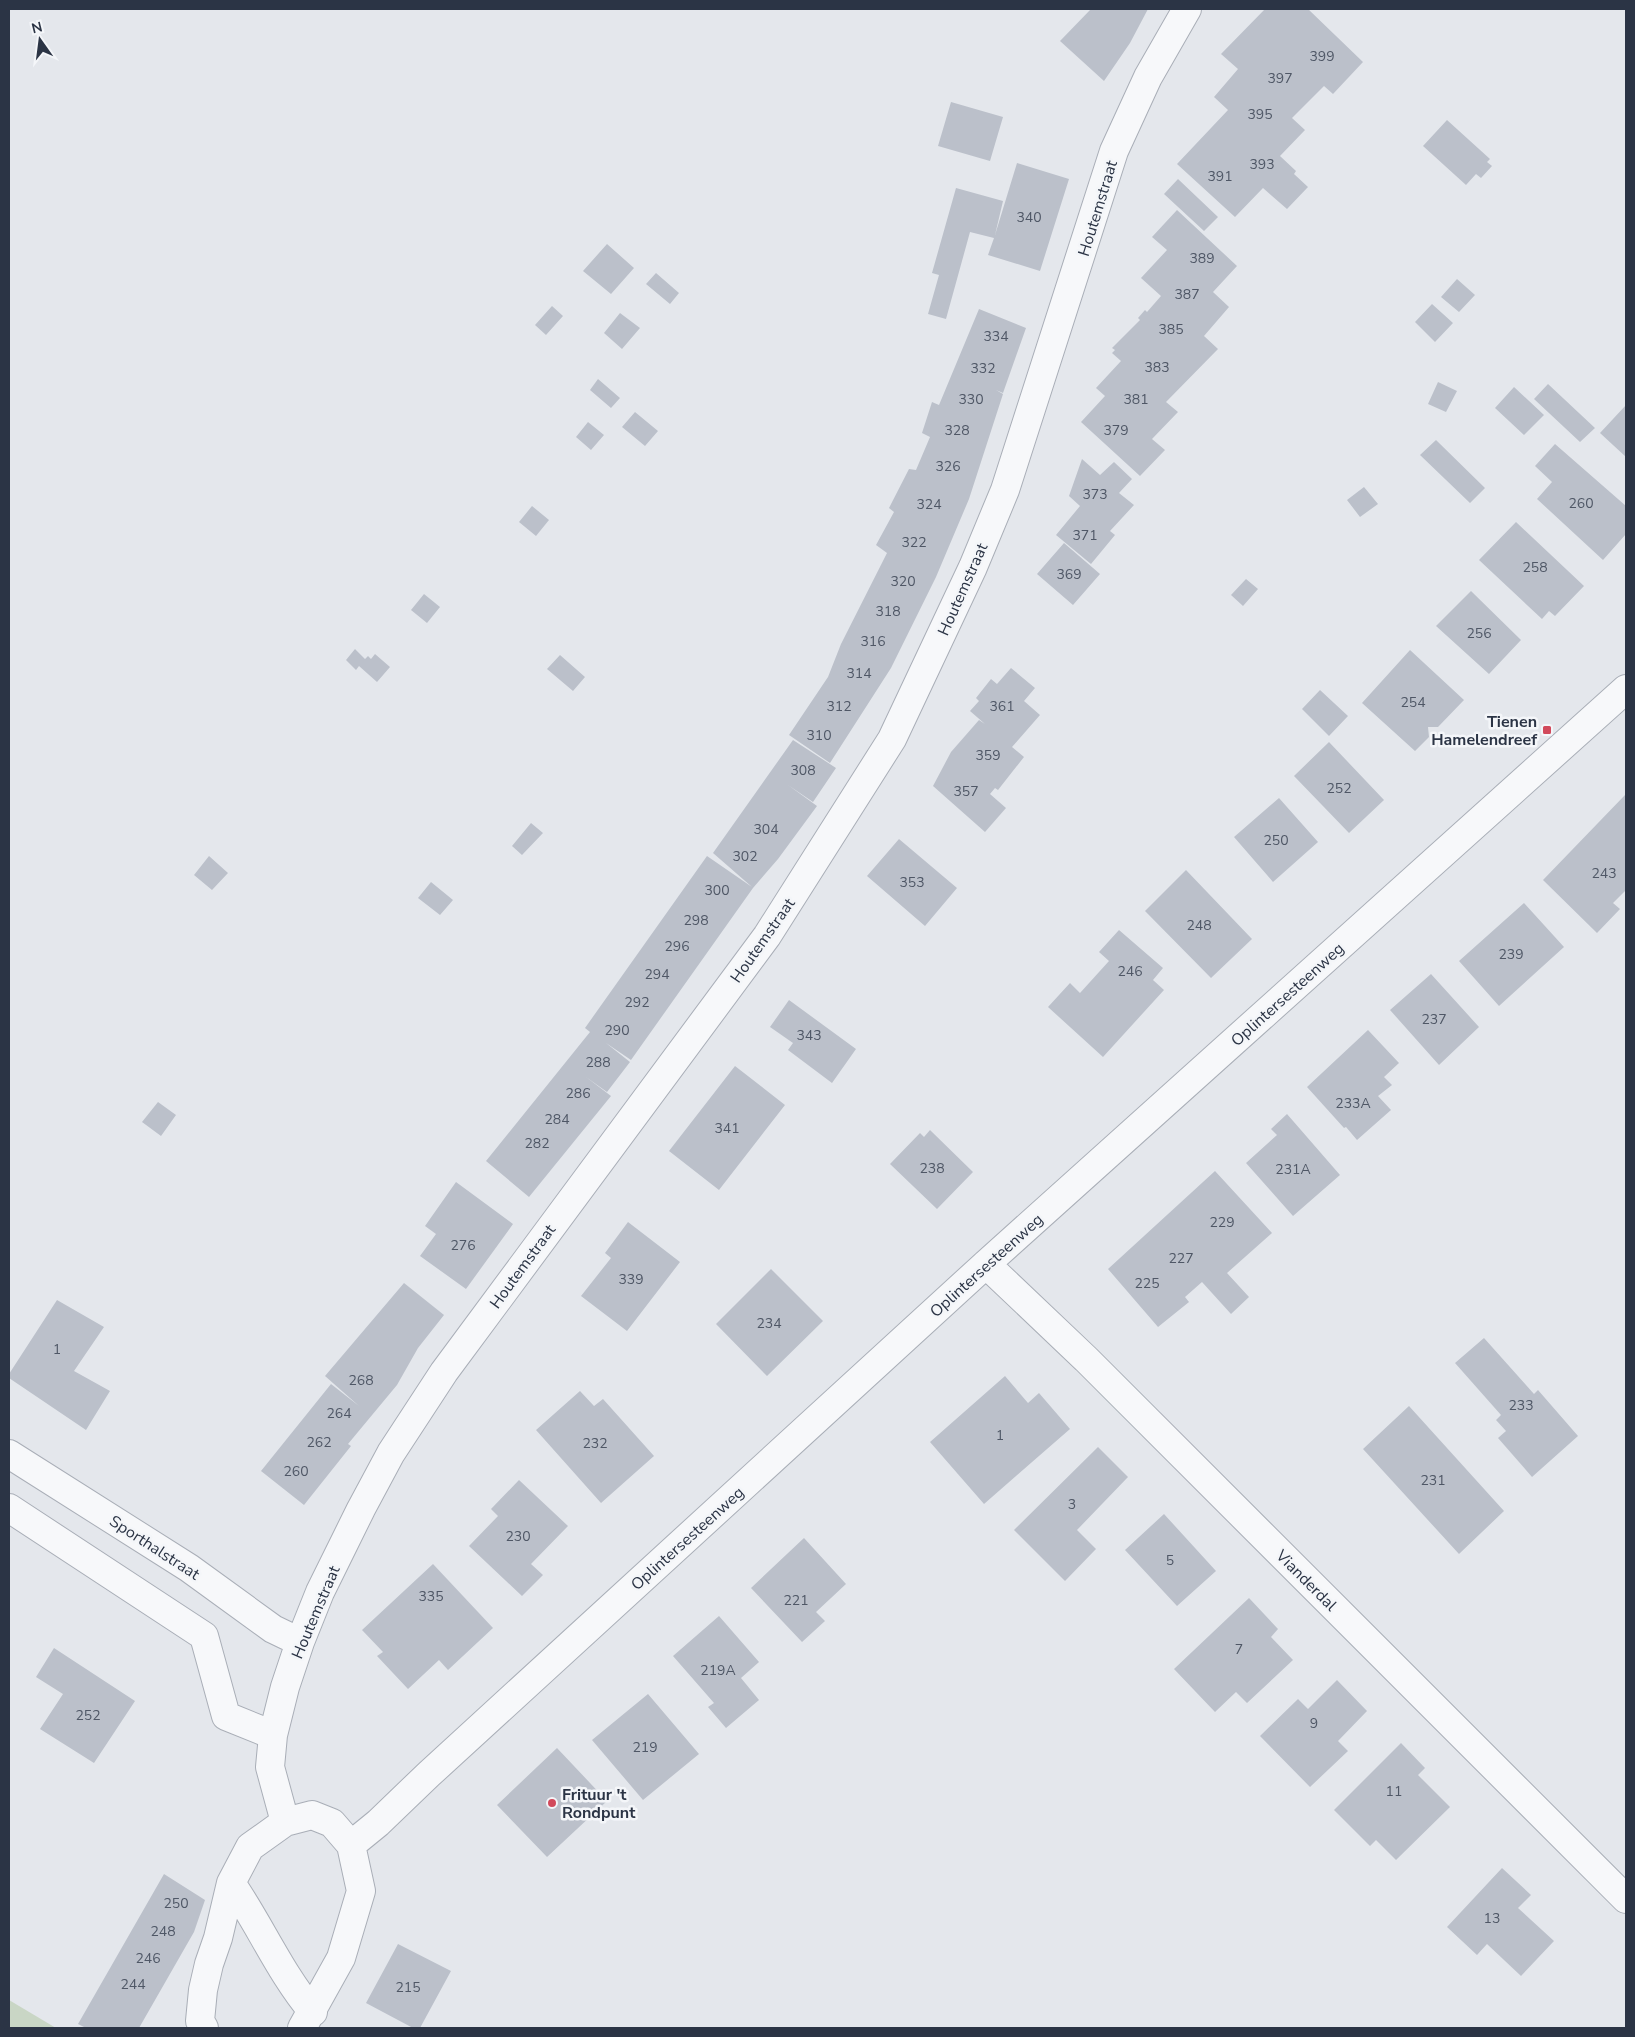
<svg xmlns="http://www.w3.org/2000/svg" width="1635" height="2037" viewBox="0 0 1635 2037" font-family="'Nunito Sans',sans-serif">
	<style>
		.green { fill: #c9d6c5 }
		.building { fill: #bbc0ca }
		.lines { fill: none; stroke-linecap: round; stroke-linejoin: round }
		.minor-casing { stroke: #a9aeb7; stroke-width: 30 }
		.minor { stroke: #f7f8fa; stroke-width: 28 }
		.poi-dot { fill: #d1495b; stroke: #f4f6f9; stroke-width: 2 }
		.labels { text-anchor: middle; stroke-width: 5; stroke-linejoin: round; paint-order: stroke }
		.number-label { font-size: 14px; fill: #4f5766 }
		.street-label { font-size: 16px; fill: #2b3445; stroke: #f4f6f9 }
		.poi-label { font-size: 16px; font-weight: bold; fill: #2b3445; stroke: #f4f6f9; text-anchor: end }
	</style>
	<rect width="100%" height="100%" fill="#e4e7ec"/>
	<path class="green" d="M 9,2000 L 56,2028 L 9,2028 Z"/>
	<path class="building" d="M 1091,9 L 1148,9 L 1130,43 L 1104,81 L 1060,41 Z
		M 1265,9 L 1308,9 L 1363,62 L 1333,94 L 1324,86 L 1292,118 L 1305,130 L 1280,156 L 1296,171 L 1294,174 L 1308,187 L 1287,209 L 1263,188 L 1235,217 L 1177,164 L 1228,110 L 1214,97 L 1238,69 L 1221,54 Z
		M 951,102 L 1003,117 L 990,161 L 938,146 Z
		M 1447,120 L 1490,159 L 1487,162 L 1492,166 L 1481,178 L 1476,174 L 1466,185 L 1423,146 Z
		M 1017,163 L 1069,179 L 1040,271 L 988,255 L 994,238 L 970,232 L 946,319 L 928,314 L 939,275 L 932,273 L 956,188 L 1003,201 L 995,235 Z
		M 1178,179 L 1218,217 L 1204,231 L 1164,194 Z
		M 1177,210 L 1237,266 L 1213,292 L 1229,307 L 1204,336 L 1218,349 L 1166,402 L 1178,412 L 1152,439 L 1165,450 L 1140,476 L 1081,422 L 1105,396 L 1096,388 L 1121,361 L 1112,353 L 1115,350 L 1112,348 L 1140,320 L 1138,318 L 1145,310 L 1147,312 L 1161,296 L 1141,278 L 1167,250 L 1152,237 Z
		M 607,244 L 634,268 L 611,294 L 583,271 Z
		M 656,273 L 679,293 L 670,304 L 646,284 Z
		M 1457,279 L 1475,295 L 1459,312 L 1441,297 Z
		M 1432,304 L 1453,323 L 1435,342 L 1415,322 Z
		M 552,306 L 563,316 L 546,335 L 535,325 Z
		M 979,309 L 1026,328 L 1003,393 L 996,390 L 1003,394 L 969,499 L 936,577 L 891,668 L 830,763 L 789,735 L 828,677 L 841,644 L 887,553 L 876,545 L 894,512 L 889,508 L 909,469 L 916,470 L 930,437 L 922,433 L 932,402 L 939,405 Z
		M 620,313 L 640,328 L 622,349 L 604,333 Z
		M 598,379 L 620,398 L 611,408 L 590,390 Z
		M 1438,382 L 1457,391 L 1446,412 L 1428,404 Z
		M 1548,384 L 1595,428 L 1580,442 L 1534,399 Z
		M 1514,387 L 1544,415 L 1524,435 L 1495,408 Z
		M 1626,405 L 1626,457 L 1600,433 Z
		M 635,412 L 658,431 L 645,446 L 622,427 Z
		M 588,422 L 604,435 L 591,450 L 576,437 Z
		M 1436,440 L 1485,488 L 1470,503 L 1420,455 Z
		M 1555,444 L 1626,506 L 1626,534 L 1603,560 L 1537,499 L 1552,482 L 1535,466 Z
		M 1082,459 L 1100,475 L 1114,462 L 1132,479 L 1119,493 L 1134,505 L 1110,531 L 1115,535 L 1091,564 L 1056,535 L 1080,506 L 1069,496 Z
		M 1364,487 L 1378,504 L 1360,517 L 1347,500 Z
		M 532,506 L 549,520 L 536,536 L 519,522 Z
		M 1516,522 L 1584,586 L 1555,616 L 1549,611 L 1542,619 L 1479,560 Z
		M 1064,543 L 1100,574 L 1073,605 L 1037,574 Z
		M 1246,579 L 1258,589 L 1243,606 L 1231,595 Z
		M 1471,591 L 1521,640 L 1489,674 L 1436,626 Z
		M 424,594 L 440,607 L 427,623 L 411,610 Z
		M 355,649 L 365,659 L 368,656 L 371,659 L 375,654 L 390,667 L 377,682 L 359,666 L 356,670 L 346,660 Z
		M 1410,650 L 1464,700 L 1438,727 L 1428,727 L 1429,737 L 1415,751 L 1362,703 Z
		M 560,655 L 585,677 L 573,691 L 547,669 Z
		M 1011,668 L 1035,688 L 1024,701 L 1040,715 L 1012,747 L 1024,757 L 998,790 L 995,788 L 990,794 L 1006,808 L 985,832 L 933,786 L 951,752 L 979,720 L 985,724 L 970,711 L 979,701 L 976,698 L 991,679 L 997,684 Z
		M 1320,690 L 1348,716 L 1329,736 L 1302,709 Z
		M 793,740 L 836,768 L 813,802 L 788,785 L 817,806 L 778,859 L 753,888 L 631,1060 L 606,1043 L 630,1062 L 607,1092 L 586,1077 L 611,1096 L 529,1197 L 486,1161 L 590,1032 L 585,1028 L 707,856 L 752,887 L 713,853 Z
		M 1329,742 L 1384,800 L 1349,833 L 1294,776 Z
		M 1625,795 L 1626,890 L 1613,903 L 1620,909 L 1597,933 L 1543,880 Z
		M 1279,798 L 1318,842 L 1273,882 L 1234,837 Z
		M 531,823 L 543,833 L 522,855 L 512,846 Z
		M 899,839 L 957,888 L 925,926 L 867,876 Z
		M 209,856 L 228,873 L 212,890 L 194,875 Z
		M 1186,870 L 1252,939 L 1211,978 L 1145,911 Z
		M 431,882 L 453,900 L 440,915 L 418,898 Z
		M 1524,903 L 1564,947 L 1499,1006 L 1459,961 Z
		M 1119,930 L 1163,968 L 1153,980 L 1164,990 L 1103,1057 L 1048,1007 L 1070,983 L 1080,993 L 1109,961 L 1099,952 Z
		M 1431,974 L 1479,1027 L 1439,1065 L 1390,1010 Z
		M 789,1000 L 856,1049 L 832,1083 L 788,1050 L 793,1043 L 770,1027 Z
		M 1368,1030 L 1399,1063 L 1384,1077 L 1392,1085 L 1378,1096 L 1391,1110 L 1357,1140 L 1346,1127 L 1344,1128 L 1307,1087 Z
		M 735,1066 L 785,1105 L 719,1190 L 669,1151 Z
		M 158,1102 L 176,1115 L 161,1136 L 142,1122 Z
		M 1287,1114 L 1340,1175 L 1293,1216 L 1246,1163 L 1277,1135 L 1271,1129 Z
		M 930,1130 L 973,1172 L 937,1209 L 890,1164 L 920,1133 L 924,1137 Z
		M 1215,1171 L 1272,1233 L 1227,1273 L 1249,1297 L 1231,1314 L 1202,1282 L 1185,1297 L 1189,1302 L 1158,1327 L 1108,1269 Z
		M 456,1182 L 513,1224 L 466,1289 L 420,1256 L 436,1234 L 425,1226 Z
		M 628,1222 L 680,1262 L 627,1331 L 581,1296 L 611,1258 L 605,1253 Z
		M 771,1269 L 823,1321 L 767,1376 L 716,1324 Z
		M 404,1283 L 444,1315 L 418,1348 L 397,1385 L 348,1444 L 351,1446 L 304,1505 L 261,1471 L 331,1384 L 359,1406 L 325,1376 Z
		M 57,1300 L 104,1327 L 74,1371 L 110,1391 L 86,1430 L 9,1378 L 9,1374 Z
		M 1484,1338 L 1534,1394 L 1538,1390 L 1578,1436 L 1532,1477 L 1498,1438 L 1506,1431 L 1496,1420 L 1501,1415 L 1455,1363 Z
		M 1005,1376 L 1028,1403 L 1039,1393 L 1070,1429 L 984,1504 L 930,1442 Z
		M 580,1391 L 594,1406 L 603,1399 L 654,1456 L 601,1503 L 536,1430 Z
		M 1409,1406 L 1504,1511 L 1459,1554 L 1363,1449 Z
		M 1098,1447 L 1128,1477 L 1077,1530 L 1096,1549 L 1065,1581 L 1014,1530 Z
		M 519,1480 L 568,1526 L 531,1564 L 543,1575 L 522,1596 L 469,1546 L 498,1516 L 491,1509 Z
		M 1164,1514 L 1216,1571 L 1177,1606 L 1125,1550 Z
		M 804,1538 L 846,1584 L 816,1612 L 825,1621 L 802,1642 L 751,1588 Z
		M 433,1564 L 493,1628 L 448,1670 L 439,1660 L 408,1689 L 377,1656 L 383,1652 L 362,1630 Z
		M 1249,1598 L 1278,1629 L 1271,1637 L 1293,1660 L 1247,1703 L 1236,1692 L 1215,1712 L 1174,1669 Z
		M 719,1616 L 759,1662 L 741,1678 L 759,1700 L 726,1728 L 708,1707 L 714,1703 L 673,1656 Z
		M 54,1648 L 135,1701 L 94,1763 L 40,1729 L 63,1694 L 36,1677 Z
		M 1337,1680 L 1367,1711 L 1338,1741 L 1348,1751 L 1310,1787 L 1260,1736 L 1298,1699 L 1308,1709 Z
		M 648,1694 L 699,1754 L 643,1800 L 592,1740 Z
		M 1401,1743 L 1425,1768 L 1418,1775 L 1450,1807 L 1396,1860 L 1376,1840 L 1370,1846 L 1334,1810 Z
		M 557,1748 L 607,1801 L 547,1857 L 497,1805 Z
		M 1502,1868 L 1531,1895 L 1518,1908 L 1554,1941 L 1521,1976 L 1487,1944 L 1477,1955 L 1447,1927 Z
		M 164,1874 L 205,1900 L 194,1932 L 139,2028 L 86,2028 L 78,2024 Z
		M 398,1944 L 451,1971 L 420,2028 L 413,2028 L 366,2003 Z"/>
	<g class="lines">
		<g class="minor-casing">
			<path id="minor" d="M 986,1264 L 1086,1359 L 1626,1899
				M 9,1454 L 189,1568 L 273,1629 L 300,1642
				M 9,1508 L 204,1636 L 226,1716 L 273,1735
				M 285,1822 L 270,1767 L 273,1735 L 285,1687 L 300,1642 L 320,1592 L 361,1509 L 391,1453 L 444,1372 L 767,936 L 892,739 L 973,567 L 1005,490 L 1114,151 L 1148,77 L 1187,9
				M 351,1845 L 378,1823 L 429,1774 L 986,1264 L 1626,689
				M 231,1883 C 260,1925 280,1973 313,2012
				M 204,2028 L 200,2021 L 203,1990 L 209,1964 L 218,1938 L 231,1883 L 250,1847 L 285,1822 L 312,1815 L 332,1823 L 351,1845 L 361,1891 L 341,1958 L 302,2028"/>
		</g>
		<use href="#minor" class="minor"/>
	</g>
	<g class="poi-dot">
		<rect x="1542" y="725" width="10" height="10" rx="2.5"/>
		<circle cx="552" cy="1803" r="5"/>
	</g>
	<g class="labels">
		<g class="number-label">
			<text x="1322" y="61">399</text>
			<text x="1280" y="83">397</text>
			<text x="1260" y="119">395</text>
			<text x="1262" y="169">393</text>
			<text x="1220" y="181">391</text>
			<text x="1029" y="222">340</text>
			<text x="1202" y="263">389</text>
			<text x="1187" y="299">387</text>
			<text x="1171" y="334">385</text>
			<text x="996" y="341">334</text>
			<text x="1157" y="372">383</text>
			<text x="983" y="373">332</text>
			<text x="971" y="404">330</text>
			<text x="1136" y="404">381</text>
			<text x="957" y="435">328</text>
			<text x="1116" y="435">379</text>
			<text x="948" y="471">326</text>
			<text x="1095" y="499">373</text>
			<text x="1581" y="508">260</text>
			<text x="929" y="509">324</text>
			<text x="1085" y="540">371</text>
			<text x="914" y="547">322</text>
			<text x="1535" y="572">258</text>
			<text x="1069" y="579">369</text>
			<text x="903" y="586">320</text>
			<text x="888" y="616">318</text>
			<text x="1479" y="638">256</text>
			<text x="873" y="646">316</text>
			<text x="859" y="678">314</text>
			<text x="1413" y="707">254</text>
			<text x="839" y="711">312</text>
			<text x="1002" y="711">361</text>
			<text x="819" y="740">310</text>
			<text x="988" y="760">359</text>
			<text x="803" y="775">308</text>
			<text x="1339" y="793">252</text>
			<text x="966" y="796">357</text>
			<text x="766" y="834">304</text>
			<text x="1276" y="845">250</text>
			<text x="745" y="861">302</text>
			<text x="1604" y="878">243</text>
			<text x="912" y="887">353</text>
			<text x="717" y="895">300</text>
			<text x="696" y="925">298</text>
			<text x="1199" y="930">248</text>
			<text x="677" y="951">296</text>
			<text x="1511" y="959">239</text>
			<text x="1130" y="976">246</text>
			<text x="657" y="979">294</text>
			<text x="637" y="1007">292</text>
			<text x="1434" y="1024">237</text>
			<text x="617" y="1035">290</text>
			<text x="809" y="1040">343</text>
			<text x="598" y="1067">288</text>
			<text x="578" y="1098">286</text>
			<text x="1353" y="1108">233A</text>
			<text x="557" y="1124">284</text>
			<text x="727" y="1133">341</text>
			<text x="537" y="1148">282</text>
			<text x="932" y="1173">238</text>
			<text x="1293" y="1174">231A</text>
			<text x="1222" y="1227">229</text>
			<text x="463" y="1250">276</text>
			<text x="1181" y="1263">227</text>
			<text x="631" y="1284">339</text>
			<text x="1147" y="1288">225</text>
			<text x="769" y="1328">234</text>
			<text x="57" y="1354">1</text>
			<text x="361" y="1385">268</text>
			<text x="1521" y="1410">233</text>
			<text x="339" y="1418">264</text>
			<text x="1000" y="1440">1</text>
			<text x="319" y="1447">262</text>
			<text x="595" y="1448">232</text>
			<text x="296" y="1476">260</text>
			<text x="1433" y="1485">231</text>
			<text x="1072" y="1509">3</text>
			<text x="518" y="1541">230</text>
			<text x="1170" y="1565">5</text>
			<text x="431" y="1601">335</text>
			<text x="796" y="1605">221</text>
			<text x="1239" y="1654">7</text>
			<text x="718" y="1675">219A</text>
			<text x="88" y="1720">252</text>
			<text x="1314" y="1728">9</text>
			<text x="645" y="1752">219</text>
			<text x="1394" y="1796">11</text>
			<text x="176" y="1908">250</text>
			<text x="1492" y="1923">13</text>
			<text x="163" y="1936">248</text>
			<text x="148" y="1963">246</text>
			<text x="133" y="1989">244</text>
			<text x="408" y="1992">215</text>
		</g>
		<g class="street-label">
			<text transform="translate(1097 208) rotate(-73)" y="6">Houtemstraat</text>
			<text transform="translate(962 589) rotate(-66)" y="6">Houtemstraat</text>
			<text transform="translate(762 940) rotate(-55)" y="6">Houtemstraat</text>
			<text transform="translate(1287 994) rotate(-42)" y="6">Oplintersesteenweg</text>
			<text transform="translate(986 1265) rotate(-42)" y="6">Oplintersesteenweg</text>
			<text transform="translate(522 1266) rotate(-54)" y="6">Houtemstraat</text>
			<text transform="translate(687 1538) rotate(-42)" y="6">Oplintersesteenweg</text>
			<text transform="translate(155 1547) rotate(33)" y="6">Sporthalstraat</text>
			<text transform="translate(1307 1580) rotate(45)" y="6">Vianderdal</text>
			<text transform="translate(315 1612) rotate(-67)" y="6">Houtemstraat</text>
		</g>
		<g class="poi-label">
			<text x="1537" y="727">Tienen<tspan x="1537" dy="18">Hamelendreef</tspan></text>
			<text x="562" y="1800" text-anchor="start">Frituur 't<tspan x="562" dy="18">Rondpunt</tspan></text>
		</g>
	</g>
	<rect width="1635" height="2037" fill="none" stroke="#2b3445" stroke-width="20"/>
	<g transform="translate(40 40) rotate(346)" stroke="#f4f6f9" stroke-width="4" paint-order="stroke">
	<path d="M0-4L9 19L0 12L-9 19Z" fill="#2b3445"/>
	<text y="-8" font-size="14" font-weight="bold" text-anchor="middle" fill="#2b3445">N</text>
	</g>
</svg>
